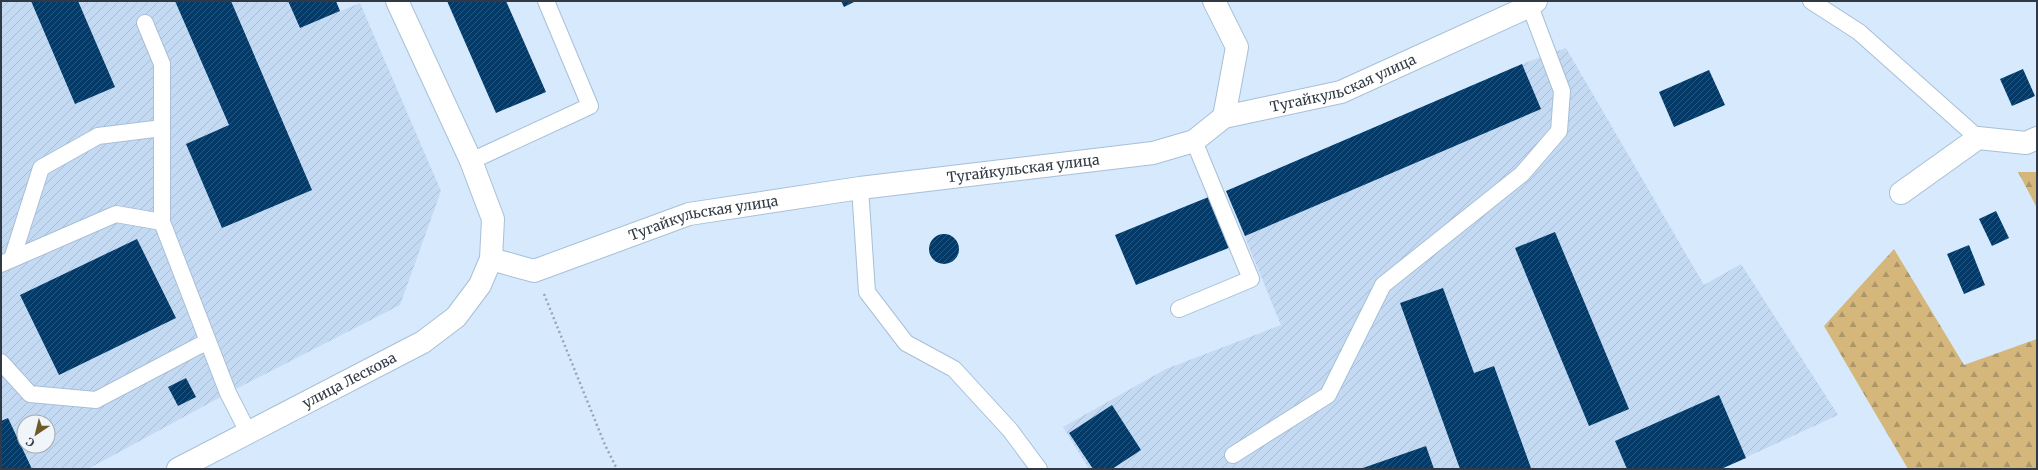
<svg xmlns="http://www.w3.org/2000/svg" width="2038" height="470" viewBox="0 0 2038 470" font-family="Merriweather,serif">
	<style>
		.industrial { fill: url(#industrial-furrows); fill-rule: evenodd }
		.forest { fill: url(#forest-firs) }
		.building { fill: url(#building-hatch) }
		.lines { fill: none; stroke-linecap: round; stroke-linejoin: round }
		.service-casing { stroke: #a8bfd7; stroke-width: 18 }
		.minor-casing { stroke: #a8bfd7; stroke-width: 24 }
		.path { stroke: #97a6b6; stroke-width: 2.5; stroke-dasharray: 2 3; stroke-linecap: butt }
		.service { stroke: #fff; stroke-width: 16 }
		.minor { stroke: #fff; stroke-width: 22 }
		.labels { text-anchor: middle; stroke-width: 4; stroke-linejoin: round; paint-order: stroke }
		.street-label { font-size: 14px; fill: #313a44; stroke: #f0f5fa }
	</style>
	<defs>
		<pattern id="industrial-furrows" width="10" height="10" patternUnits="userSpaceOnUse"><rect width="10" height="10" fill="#c4daf3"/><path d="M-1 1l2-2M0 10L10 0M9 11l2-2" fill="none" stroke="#a9bcd2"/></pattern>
		<pattern id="forest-firs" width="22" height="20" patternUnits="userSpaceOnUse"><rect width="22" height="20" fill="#d5b77c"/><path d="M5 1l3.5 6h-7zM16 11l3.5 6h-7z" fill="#ad9667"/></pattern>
		<pattern id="building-hatch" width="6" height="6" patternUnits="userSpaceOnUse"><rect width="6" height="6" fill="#033a67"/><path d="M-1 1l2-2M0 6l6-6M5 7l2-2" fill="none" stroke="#29567a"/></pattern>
	</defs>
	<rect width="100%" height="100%" fill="#d6e9fd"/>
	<path class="industrial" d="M 1,1 L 288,1 L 300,28 L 360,3 L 441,191 L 400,305 L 228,393 L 88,469 L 1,469 ZM 24,422 L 48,422 L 48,446 L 24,446 Z
		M 1566,48 L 1704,285 L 1741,264 L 1838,415 L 1721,469 L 1089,469 L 1063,427 L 1166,369 L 1281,325 L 1226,191 L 1522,64 Z"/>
	<path class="forest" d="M 2018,172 L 2037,172 L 2037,208 Z
		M 1894,249 L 1964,365 L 2037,339 L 2037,469 L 1908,469 L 1824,326 Z"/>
	<path class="building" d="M 31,1 L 78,1 L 115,87 L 75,104 Z
		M 175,1 L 231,1 L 312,190 L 222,228 L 186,144 L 229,125 Z
		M 288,1 L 336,1 L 340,11 L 300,28 Z
		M 447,1 L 506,1 L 546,92 L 496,113 Z
		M 841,1 L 856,1 L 844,7 Z
		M 1522,64 L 1541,109 L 1245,236 L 1226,191 Z
		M 2023,69 L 2035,96 L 2012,106 L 2000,79 Z
		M 1709,70 L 1725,105 L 1674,127 L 1659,92 Z
		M 1211,196 L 1231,247 L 1136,285 L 1115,235 Z
		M 1996,211 L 2009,238 L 1992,246 L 1979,219 Z
		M 1555,232 L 1629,409 L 1589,426 L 1515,248 Z
		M929 249a15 15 0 1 1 30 0a15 15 0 1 1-30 0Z
		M 137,239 L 176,318 L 59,375 L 20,295 Z
		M 1969,245 L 1985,285 L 1964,294 L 1947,254 Z
		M 1443,288 L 1474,373 L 1494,366 L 1531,468 L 1460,469 L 1400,303 Z
		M 186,378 L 196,397 L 178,406 L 168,387 Z
		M 1719,395 L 1746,458 L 1721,469 L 1627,469 L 1615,441 Z
		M 1112,405 L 1141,450 L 1112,469 L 1093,469 L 1069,433 Z
		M 8,418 L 32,469 L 1,469 L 1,421 Z
		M 1426,446 L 1434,469 L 1360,469 Z"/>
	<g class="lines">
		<g class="service-casing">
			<path id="service" d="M 1811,1 L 1859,32 L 1978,138
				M 145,23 L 162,64 L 162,222 L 228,393 L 248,432
				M 471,161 L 590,106 L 546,1
				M 860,188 L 867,292 L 906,343 L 954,369 L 1010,430 L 1039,469
				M 12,259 L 41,168 L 98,136 L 162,128
				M 1,264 L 116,214 L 162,222
				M 1179,309 L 1251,279 L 1194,141
				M 1,362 L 30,394 L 96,400 L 208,341
				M 1233,455 L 1328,395 L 1383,285 L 1522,174 L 1559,131 L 1562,91 L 1530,6"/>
		</g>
		<g class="minor-casing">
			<g id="minor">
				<path d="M 1214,1 L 1237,47 L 1224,117"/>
				<path d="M 1901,193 L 1978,138 L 2026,143 L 2037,138"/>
				<path id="s1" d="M 491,259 L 534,271 L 689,214 L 860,188 L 1153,153 L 1194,141 L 1224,117 L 1341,92 L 1530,6 L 1536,1"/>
				<path id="s2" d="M 178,469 L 423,342 L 456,317 L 480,285 L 491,259 L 493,219 L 471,161 L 397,1"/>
			</g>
		</g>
		<path class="path" d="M 544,294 L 605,445 L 617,469"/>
		<use href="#service" class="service"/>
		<use href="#minor" class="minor"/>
	</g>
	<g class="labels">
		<g class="street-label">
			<text dy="5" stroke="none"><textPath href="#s1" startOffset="883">Тугайкульская улица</textPath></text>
			<text dy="5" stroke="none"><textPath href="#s1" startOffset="547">Тугайкульская улица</textPath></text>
			<text dy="5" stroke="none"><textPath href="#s1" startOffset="223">Тугайкульская улица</textPath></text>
			<text dy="5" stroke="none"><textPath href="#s2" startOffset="193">улица Лескова</textPath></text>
		</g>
	</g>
	<rect width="2038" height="470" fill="none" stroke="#313a44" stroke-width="4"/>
	<g transform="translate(36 434) rotate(215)"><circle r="19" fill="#f0f5fa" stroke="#a4aab1"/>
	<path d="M0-3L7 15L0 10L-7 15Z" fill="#705929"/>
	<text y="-6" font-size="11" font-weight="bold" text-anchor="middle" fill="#313a44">С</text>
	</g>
</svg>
